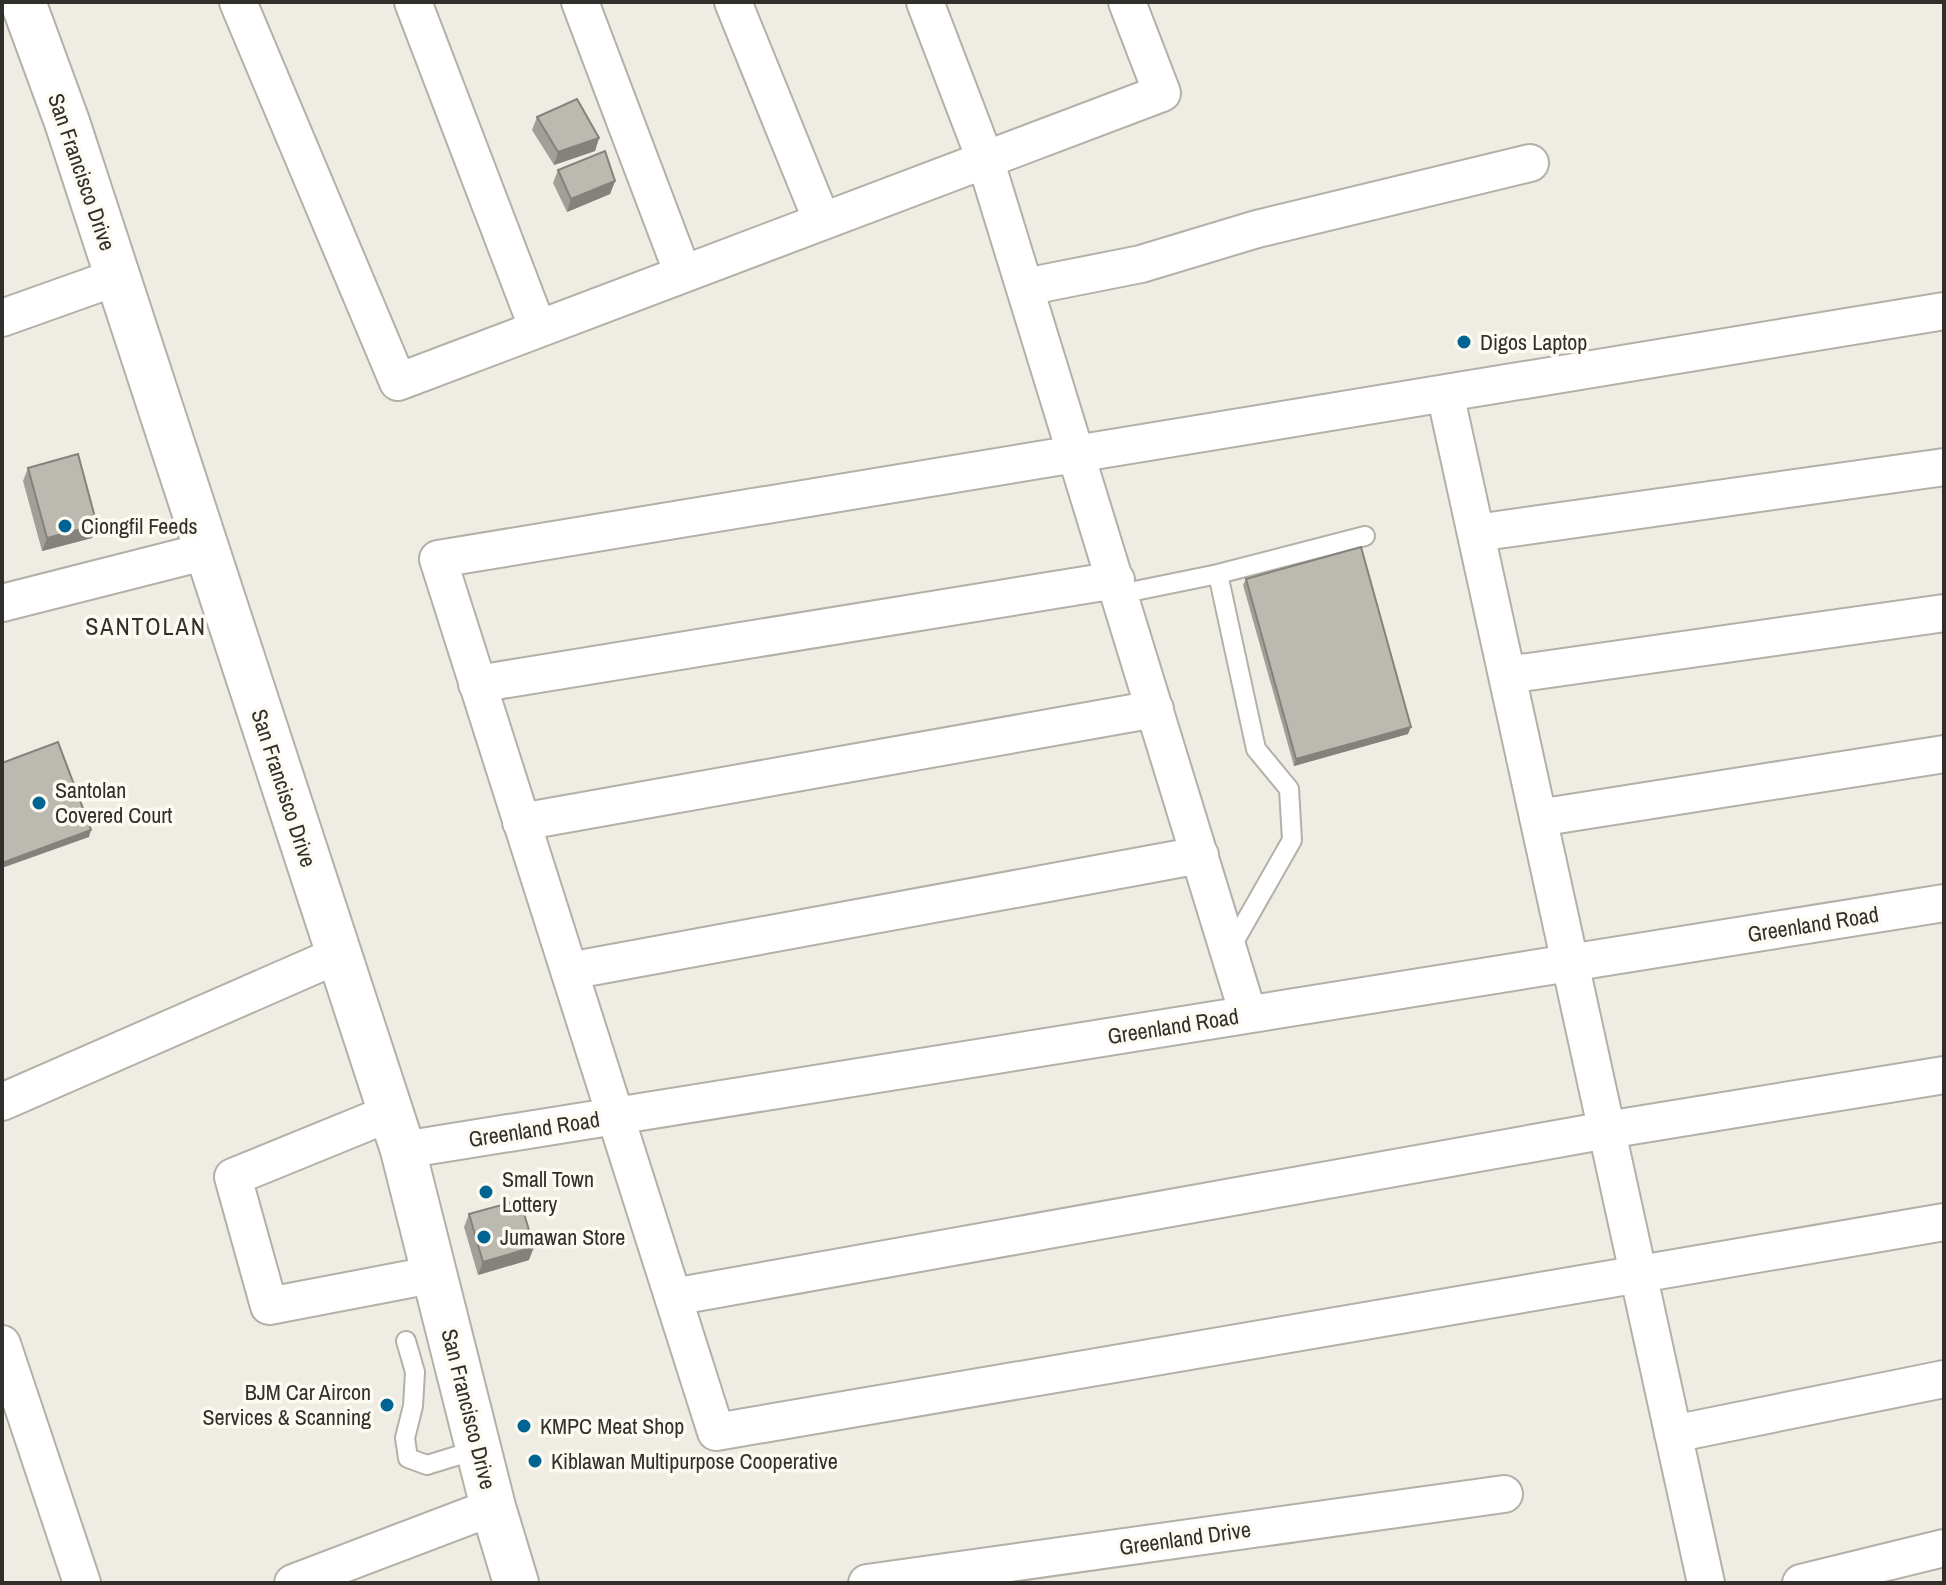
<svg xmlns="http://www.w3.org/2000/svg" width="1946" height="1585" viewBox="0 0 1946 1585" font-family="'Archivo Narrow',sans-serif">
	<style>
		.lines { fill: none; stroke-linecap: round; stroke-linejoin: round }
		.service-casing { stroke: #b3b0a8; stroke-width: 22 }
		.minor-casing { stroke: #b3b0a8; stroke-width: 40 }
		.tertiary-casing { stroke: #b3b0a8; stroke-width: 48 }
		.service { stroke: #fff; stroke-width: 18 }
		.minor { stroke: #fff; stroke-width: 36 }
		.tertiary { stroke: #fff; stroke-width: 44 }
		.wall { fill: #a29f98 }
		.shaded-wall { fill: #84827c }
		.building { fill: #bcb9b1; stroke: #84827c; stroke-width: 2 }
		.poi-dot { fill: #006493; stroke: #fdfaf1; stroke-width: 3 }
		.labels { text-anchor: middle; stroke-width: 7; stroke-linejoin: round; paint-order: stroke }
		.street-label { font-size: 22px; fill: #302f2c; stroke: #fdfaf1 }
		.poi-label { font-size: 22px; fill: #302f2c; stroke: #fdfaf1; text-anchor: start }
		.neighbourhood-label { font-size: 24px; letter-spacing: 2px; fill: #302f2c; stroke: #fdfaf1 }
	</style>
	<rect width="100%" height="100%" fill="#efece4"/>
	<g class="lines">
		<g class="service-casing">
			<path id="service" d="M 1218,574 L 1365,536
				M 1120,594 L 1218,574 L 1256,749 L 1289,789 L 1292,840 L 1230,949
				M 406,1341 L 415,1372 L 413,1406 L 405,1438 L 408,1458 L 427,1465 L 479,1449"/>
		</g>
		<g class="minor-casing">
			<path id="minor" d="M 238,2 L 398,382 L 1162,93 L 1127,2
				M 413,2 L 538,329
				M 580,2 L 683,274
				M 733,2 L 822,221
				M 925,2 L 985,159 L 1248,1014
				M 1025,287 L 1141,264 L 1257,229 L 1530,163
				M 1944,311 L 438,559 L 716,1432 L 1944,1222
				M 2,318 L 117,277
				M 1445,393 L 1706,1583
				M 1476,533 L 1944,467
				M 2,603 L 207,551
				M 1507,675 L 1944,613
				M 477,684 L 1116,580
				M 1538,818 L 1944,754
				M 521,822 L 1155,709
				M 569,971 L 1200,855
				M 2,1102 L 338,955
				M 390,1113 L 233,1177 L 269,1306 L 436,1274
				M 403,1150 L 1944,903
				M 673,1297 L 1607,1130 L 1944,1075
				M 2,1344 L 82,1583
				M 1673,1434 L 1944,1379
				M 293,1583 L 493,1507
				M 867,1583 L 1504,1494
				M 1801,1583 L 1944,1548"/>
		</g>
		<g class="tertiary-casing">
			<path id="tertiary" d="M 23,2 L 67,122 L 403,1150 L 493,1507 L 516,1583"/>
		</g>
		<use href="#service" class="service"/>
		<use href="#minor" class="minor"/>
		<use href="#tertiary" class="tertiary"/>
	</g>
	<path class="wall" d="M 537,117 L 599,138 L 595,151 L 554,165 L 532,130 Z
		M 558,170 L 615,181 L 610,194 L 567,212 L 553,183 Z
		M 28,468 L 92,538 L 42,551 L 23,481 Z
		M 1246,579 L 1408,734 L 1294,766 L 1243,585 Z
		M 469,1214 L 529,1260 L 478,1275 L 464,1227 Z"/>
	<path class="shaded-wall" d="M 599,138 L 595,151 L 554,165 L 558,152 Z
		M 615,181 L 610,194 L 567,212 L 571,199 Z
		M 97,525 L 92,538 L 42,551 L 47,538 Z
		M 1411,727 L 1408,734 L 1294,766 L 1296,759 Z
		M 91,830 L 89,837 L 2,868 L 2,863 Z
		M 534,1247 L 529,1260 L 478,1275 L 483,1262 Z"/>
	<path class="building" d="M 577,99 L 599,138 L 558,152 L 537,117 Z
		M 605,151 L 615,181 L 571,199 L 558,170 Z
		M 78,454 L 97,525 L 47,538 L 28,468 Z
		M 1361,547 L 1411,727 L 1296,759 L 1246,579 Z
		M 58,742 L 91,830 L 2,863 L 2,763 Z
		M 520,1200 L 534,1247 L 483,1262 L 469,1214 Z"/>
	<g class="poi-dot">
		<circle cx="1464" cy="342" r="8"/>
		<circle cx="65" cy="526" r="8"/>
		<circle cx="39" cy="803" r="8"/>
		<circle cx="486" cy="1192" r="8"/>
		<circle cx="484" cy="1237" r="8"/>
		<circle cx="387" cy="1405" r="8"/>
		<circle cx="524" cy="1426" r="8"/>
		<circle cx="535" cy="1461" r="8"/>
	</g>
	<g class="labels">
		<g class="street-label">
			<text transform="translate(82 172) rotate(71)" y="8">San Francisco Drive</text>
			<text transform="translate(284 788) rotate(72)" y="8">San Francisco Drive</text>
			<text transform="translate(1813 924) rotate(-9)" y="8">Greenland Road</text>
			<text transform="translate(1173 1026) rotate(-9)" y="8">Greenland Road</text>
			<text transform="translate(534 1129) rotate(-9)" y="8">Greenland Road</text>
			<text transform="translate(469 1409) rotate(76)" y="8">San Francisco Drive</text>
			<text transform="translate(1185 1538) rotate(-8)" y="8">Greenland Drive</text>
		</g>
		<g class="poi-label">
			<text x="1480" y="350">Digos Laptop</text>
			<text x="81" y="534">Ciongfil Feeds</text>
			<text x="55" y="798">Santolan<tspan x="55" dy="25">Covered Court</tspan></text>
			<text x="502" y="1187">Small Town<tspan x="502" dy="25">Lottery</tspan></text>
			<text x="500" y="1245">Jumawan Store</text>
			<text x="371" y="1400" text-anchor="end">BJM Car Aircon<tspan x="371" dy="25">Services &amp; Scanning</tspan></text>
			<text x="540" y="1434">KMPC Meat Shop</text>
			<text x="551" y="1469">Kiblawan Multipurpose Cooperative</text>
		</g>
		<g class="neighbourhood-label">
			<text x="146" y="635">SANTOLAN</text>
		</g>
	</g>
	<rect width="1946" height="1585" fill="none" stroke="#302f2c" stroke-width="8"/>
</svg>
